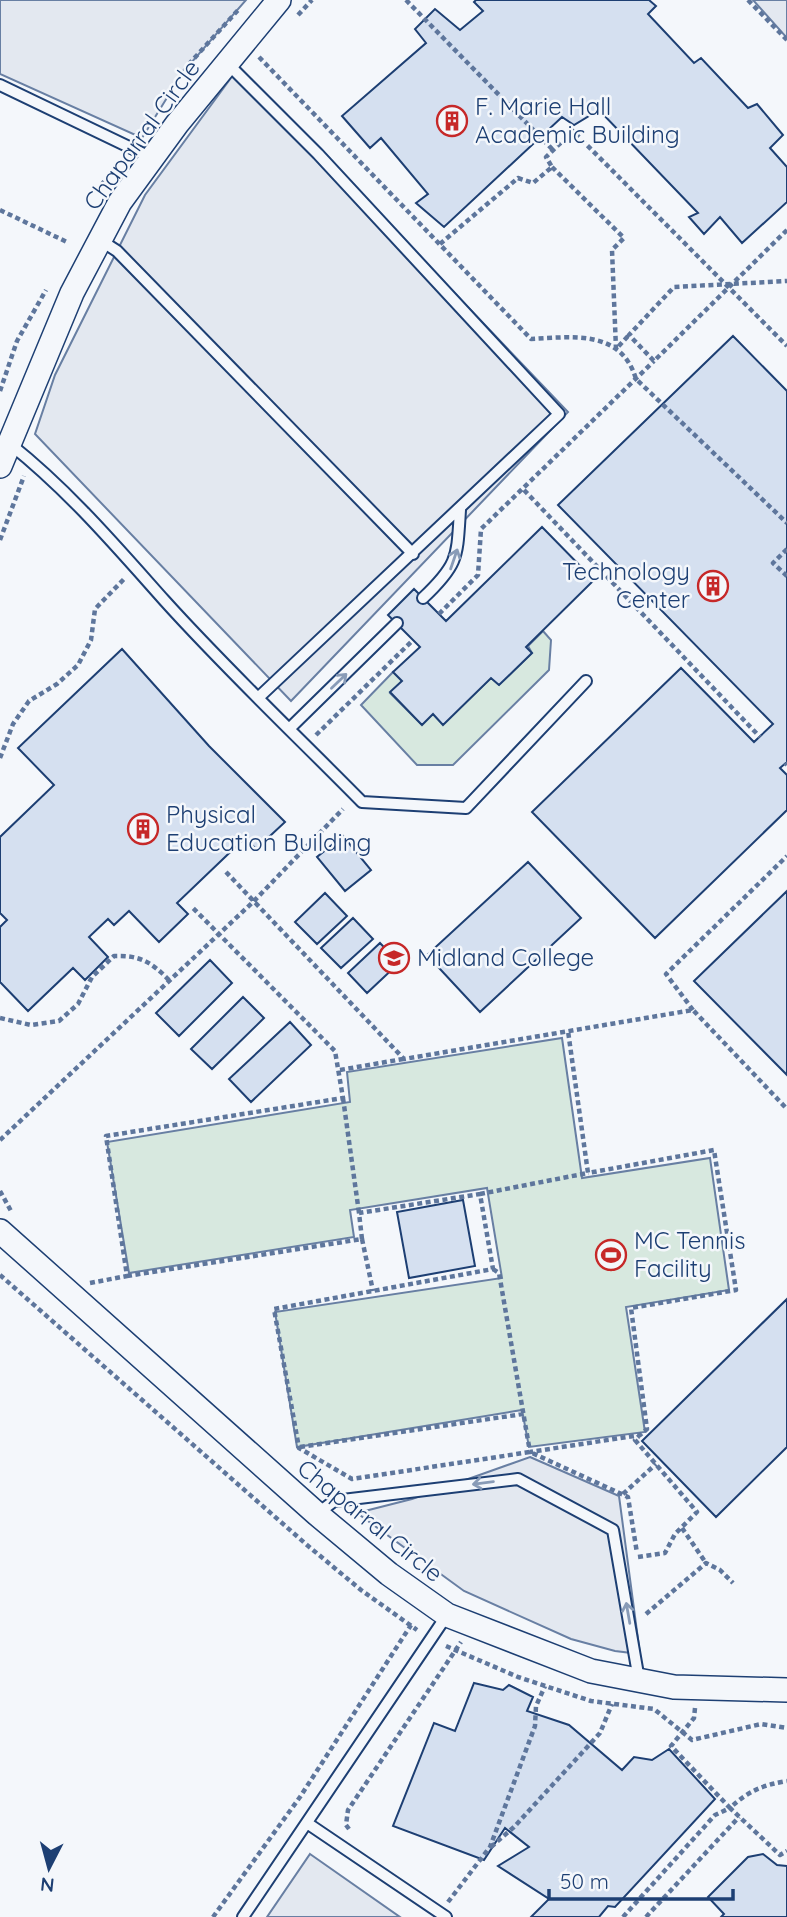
<svg xmlns="http://www.w3.org/2000/svg" width="787" height="1917" viewBox="0 0 787 1917" font-family="Quicksand,sans-serif">
	<style>
		.green { fill: #d7e8df; stroke: #687fa3; stroke-width: 2 }
		.parking { fill: #e3e8f0; stroke: #687fa3; stroke-width: 2 }
		.building { fill: #d5e0f0; stroke: #1d3f73; stroke-width: 2 }
		.lines { fill: none; stroke-linecap: round; stroke-linejoin: round }
		.lane-casing { stroke: #1d3f73; stroke-width: 14 }
		.street-casing { stroke: #1d3f73; stroke-width: 26 }
		.path { stroke: #5e769c; stroke-width: 4.5; stroke-dasharray: 5 3.5; stroke-linecap: butt }
		.lane { stroke: #f4f7fb; stroke-width: 10 }
		.street { stroke: #f4f7fb; stroke-width: 23 }
		.oneway { stroke: #889bb7 }
		.labels { text-anchor: middle; stroke-width: 5; stroke-linejoin: round; paint-order: stroke }
		.poi-label { font-size: 24px; fill: #1d3f73; stroke: #f4f7fb; text-anchor: start }
		.street-label { font-size: 24px; fill: #1d3f73; stroke: #f4f7fb }
	</style>
	<rect width="100%" height="100%" fill="#f4f7fb"/>
	<path class="green" d="M 543,631 L 551,640 L 549,670 L 453,765 L 417,765 L 361,705 L 393,672 L 402,681 L 390,693 L 421,724 L 433,714 L 443,724 L 491,678 L 499,685 L 532,653 L 528,646 Z
		M 562,1038 L 582,1178 L 710,1158 L 729,1290 L 626,1307 L 645,1432 L 529,1447 L 522,1410 L 297,1447 L 275,1312 L 502,1278 L 487,1188 L 350,1210 L 354,1237 L 129,1273 L 107,1142 L 350,1102 L 347,1072 Z"/>
	<path class="parking" d="M 0,0 L 246,0 L 183,72 L 142,138 L 0,74 Z
		M 753,0 L 787,0 L 787,38 Z
		M 239,67 L 568,412 L 291,701 L 35,434 L 55,375 L 145,195 Z
		M 530,1457 L 619,1496 L 640,1654 L 615,1651 L 571,1639 L 464,1591 L 357,1513 L 412,1499 Z
		M 310,1854 L 400,1917 L 267,1917 Z"/>
	<path class="building" d="M 476,0 L 649,0 L 656,6 L 648,14 L 694,63 L 701,58 L 748,108 L 757,104 L 783,135 L 770,148 L 787,167 L 787,202 L 742,243 L 720,217 L 704,234 L 689,217 L 698,213 L 599,110 L 574,125 L 562,117 L 444,227 L 416,203 L 428,194 L 381,138 L 370,148 L 342,116 L 426,43 L 415,29 L 435,9 L 460,30 L 483,11 L 474,2 Z
		M 733,336 L 787,391 L 787,762 L 780,768 L 787,775 L 787,810 L 655,938 L 532,812 L 681,668 L 754,742 L 773,724 L 558,505 Z
		M 542,527 L 594,580 L 526,647 L 532,653 L 499,685 L 491,678 L 443,725 L 433,714 L 422,725 L 390,692 L 402,681 L 393,672 L 420,647 L 388,615 L 414,589 L 446,621 Z
		M 122,649 L 209,746 L 285,822 L 256,849 L 245,838 L 177,903 L 188,914 L 159,942 L 129,911 L 114,925 L 108,919 L 89,937 L 108,957 L 85,980 L 73,968 L 28,1011 L 0,982 L 0,927 L 7,920 L 0,913 L 0,837 L 54,785 L 18,748 Z
		M 343,836 L 371,870 L 345,891 L 317,857 Z
		M 528,862 L 581,918 L 480,1012 L 427,955 Z
		M 787,891 L 787,1075 L 694,981 Z
		M 325,893 L 347,916 L 317,944 L 295,922 Z
		M 353,918 L 373,939 L 341,968 L 321,948 Z
		M 380,943 L 399,963 L 367,993 L 348,973 Z
		M 210,960 L 232,983 L 179,1036 L 156,1013 Z
		M 243,997 L 264,1018 L 212,1069 L 191,1049 Z
		M 290,1022 L 311,1045 L 251,1102 L 229,1079 Z
		M 463,1200 L 475,1266 L 409,1278 L 397,1212 Z
		M 787,1299 L 787,1447 L 716,1517 L 642,1441 Z
		M 474,1683 L 503,1690 L 509,1685 L 533,1697 L 527,1711 L 569,1725 L 622,1770 L 634,1757 L 652,1760 L 669,1749 L 715,1799 L 615,1907 L 608,1906 L 599,1917 L 531,1917 L 549,1899 L 498,1866 L 529,1847 L 505,1828 L 484,1860 L 393,1826 L 434,1723 L 455,1731 Z
		M 763,1854 L 777,1865 L 787,1866 L 787,1917 L 721,1917 L 724,1914 L 708,1897 L 748,1857 Z"/>
	<g class="lines">
		<g class="lane-casing">
			<path id="lane" d="M 227,63 L 318,154 L 559,414 L 259,697
				M 0,85 L 152,158
				M 100,240 L 117,251 L 413,554
				M 10,444 C 68,490 115,545 164,600 C 227,670 296,735 362,802 L 466,808 L 586,681
				M 423,598 C 459,564 457,557 460,510
				M 290,728 L 397,623
				M 317,1514 L 334,1501 L 518,1479 L 613,1530 L 639,1680
				M 307,1823 L 446,1917
				M 243,1917 L 447,1615"/>
		</g>
		<g class="street-casing">
			<path id="street" d="M 0,466 L 72,293 L 120,202 L 177,124 L 279,0
				M 0,1231 L 317,1514 L 389,1574 L 447,1615 L 591,1671 L 674,1687 L 787,1690"/>
		</g>
		<path class="path" d="M 406,0 L 553,150
			M 748,0 L 787,40
			M 298,15 L 312,0
			M 259,57 L 531,339 C 572,337 621,329 636,379 L 787,523
			M 175,86 L 189,64 L 239,9
			M 552,167 L 624,238 L 612,250 L 616,349 L 629,335
			M 96,192 L 112,171
			M 0,210 L 69,243
			M 787,230 L 654,361 L 629,335 L 674,287 L 787,281
			M 440,244 L 518,178 L 533,183 L 552,167 L 546,157 L 573,131 L 787,346
			M 0,391 L 17,341 L 46,290
			M 524,490 L 760,737
			M 0,540 L 24,476
			M 787,549 L 773,563 L 787,576
			M 439,614 L 478,575 L 481,529 L 654,361
			M 316,735 L 413,640
			M 0,758 L 13,724 L 29,701 L 57,684 L 78,665 L 91,640 L 95,609 L 124,579
			M 785,763 L 787,765
			M 226,872 L 404,1059 L 693,1010 L 787,1109
			M 693,1010 L 666,974 L 787,856
			M 0,1018 L 31,1025 L 59,1021 L 78,1004 L 92,977 L 114,956 C 140,955 151,962 169,980
			M 340,1070 L 403,1059
			M 343,1098 L 359,1213
			M 0,1140 L 253,902 L 343,809
			M 0,1191 L 11,1211
			M 480,1194 L 588,1173 L 568,1031
			M 362,1239 L 373,1291
			M 493,1269 L 499,1273 L 530,1452 L 640,1435 L 647,1429 L 631,1308 L 736,1290 L 714,1150 L 588,1173
			M 0,1275 L 307,1545 L 361,1590 L 417,1630
			M 127,1276 L 362,1239 L 359,1213 L 480,1194 L 493,1269 L 274,1309 L 299,1448 L 352,1479 L 530,1452 L 628,1497 L 637,1553
			M 90,1283 L 127,1276 L 106,1136 L 343,1098 L 335,1051 L 193,908
			M 300,1447 L 523,1414
			M 623,1494 L 656,1464
			M 682,1528 L 706,1563
			M 638,1557 L 665,1553 L 675,1534 L 697,1512 L 635,1440 L 639,1436
			M 646,1614 L 706,1563 L 720,1570 L 733,1583
			M 446,1646 L 518,1677 L 591,1701 L 654,1709 L 692,1740 L 761,1724 L 787,1728
			M 695,1708 L 694,1718 L 671,1746 L 730,1808 C 748,1791 763,1785 787,1781
			M 349,1829 L 346,1825 L 348,1810 L 461,1642
			M 491,1847 L 514,1827 L 600,1733 L 612,1704
			M 448,1902 L 490,1847 L 535,1726 L 536,1706 L 545,1686
			M 213,1917 L 300,1797 L 411,1625
			M 623,1917 L 715,1815 L 730,1808 L 780,1855 L 787,1851
			M 646,1917 L 739,1817"/>
		<use href="#lane" class="lane"/>
		<use href="#street" class="street"/>
	</g>
	<defs><path id="oneway-shaft" d="M-6 0H5M1.5-3L5.5 0L1.5 3" fill="none" stroke-width="1.6" stroke-linecap="round" stroke-linejoin="round" transform="scale(1.75)"/></defs>
	<g class="oneway">
		<use href="#oneway-shaft" transform="translate(454 559) rotate(-71)"/>
		<use href="#oneway-shaft" transform="translate(339 681) rotate(-44)"/>
		<use href="#oneway-shaft" transform="translate(483 1483) rotate(173)"/>
		<use href="#oneway-shaft" transform="translate(628 1613) rotate(-100)"/>
	</g>
	<defs>
		<g id="building-ring" transform="scale(1.575)"><circle r="9.5" fill="#f4f7fb" stroke="#c62828" stroke-width="1.5"/><path d="M-4-6H4V6H1V3H-1V6H-4ZM-2.5-4.3h1.7v1.8h-1.7ZM.8-4.3h1.7v1.8H.8ZM-2.5-1h1.7V.8h-1.7ZM.8-1h1.7V.8H.8Z" fill="#c62828"/></g>
		<g id="university-ring" transform="scale(1.575)"><circle r="9.5" fill="#f4f7fb" stroke="#c62828" stroke-width="1.5"/><path d="M0-5L7-2L0 1L-7-2ZM-4 1L0 2.5L4 1V4Q0 6-4 4Z" fill="#c62828"/></g>
		<g id="stadium-ring" transform="scale(1.575)"><circle r="9.5" fill="#f4f7fb" stroke="#c62828" stroke-width="1.5"/><path d="M0-5a6.5 5 0 1 0 0 10a6.5 5 0 1 0 0-10ZM-3.5-1.8h7v3.6h-7Z" fill="#c62828"/></g>
	</defs>
	<g fill-rule="evenodd">
		<use href="#building-ring" x="452" y="121"/>
		<use href="#building-ring" x="713" y="586"/>
		<use href="#building-ring" x="143" y="829"/>
		<use href="#university-ring" x="394" y="958"/>
		<use href="#stadium-ring" x="611" y="1255"/>
	</g>
	<g class="labels">
		<g class="poi-label">
			<text x="475" y="115">F. Marie Hall<tspan x="475" dy="28">Academic Building</tspan></text>
			<text x="690" y="580" text-anchor="end">Technology<tspan x="690" dy="28">Center</tspan></text>
			<text x="166" y="823">Physical<tspan x="166" dy="28">Education Building</tspan></text>
			<text x="417" y="966">Midland College</text>
			<text x="634" y="1249">MC Tennis<tspan x="634" dy="28">Facility</tspan></text>
		</g>
		<g class="street-label">
			<text transform="translate(142 135) rotate(-54)" y="8">Chaparral Circle</text>
			<text transform="translate(370 1521) rotate(39)" y="8">Chaparral Circle</text>
		</g>
	</g>
	<g transform="translate(49 1868) rotate(186)" stroke="#f4f7fb" stroke-width="5" paint-order="stroke">
	<path d="M0-5L12 26L0 18L-12 26Z" fill="#1d3f73"/>
	<text y="-10" font-size="19" font-weight="bold" text-anchor="middle" fill="#1d3f73">N</text>
	</g>
	<path d="M549 1889v10h184v-10" fill="none" stroke="#1d3f73" stroke-width="3.5"/>
	<text x="560" y="1889" font-size="21" fill="#1d3f73" stroke="#f4f7fb" stroke-width="5" paint-order="stroke">50 m</text>
</svg>
